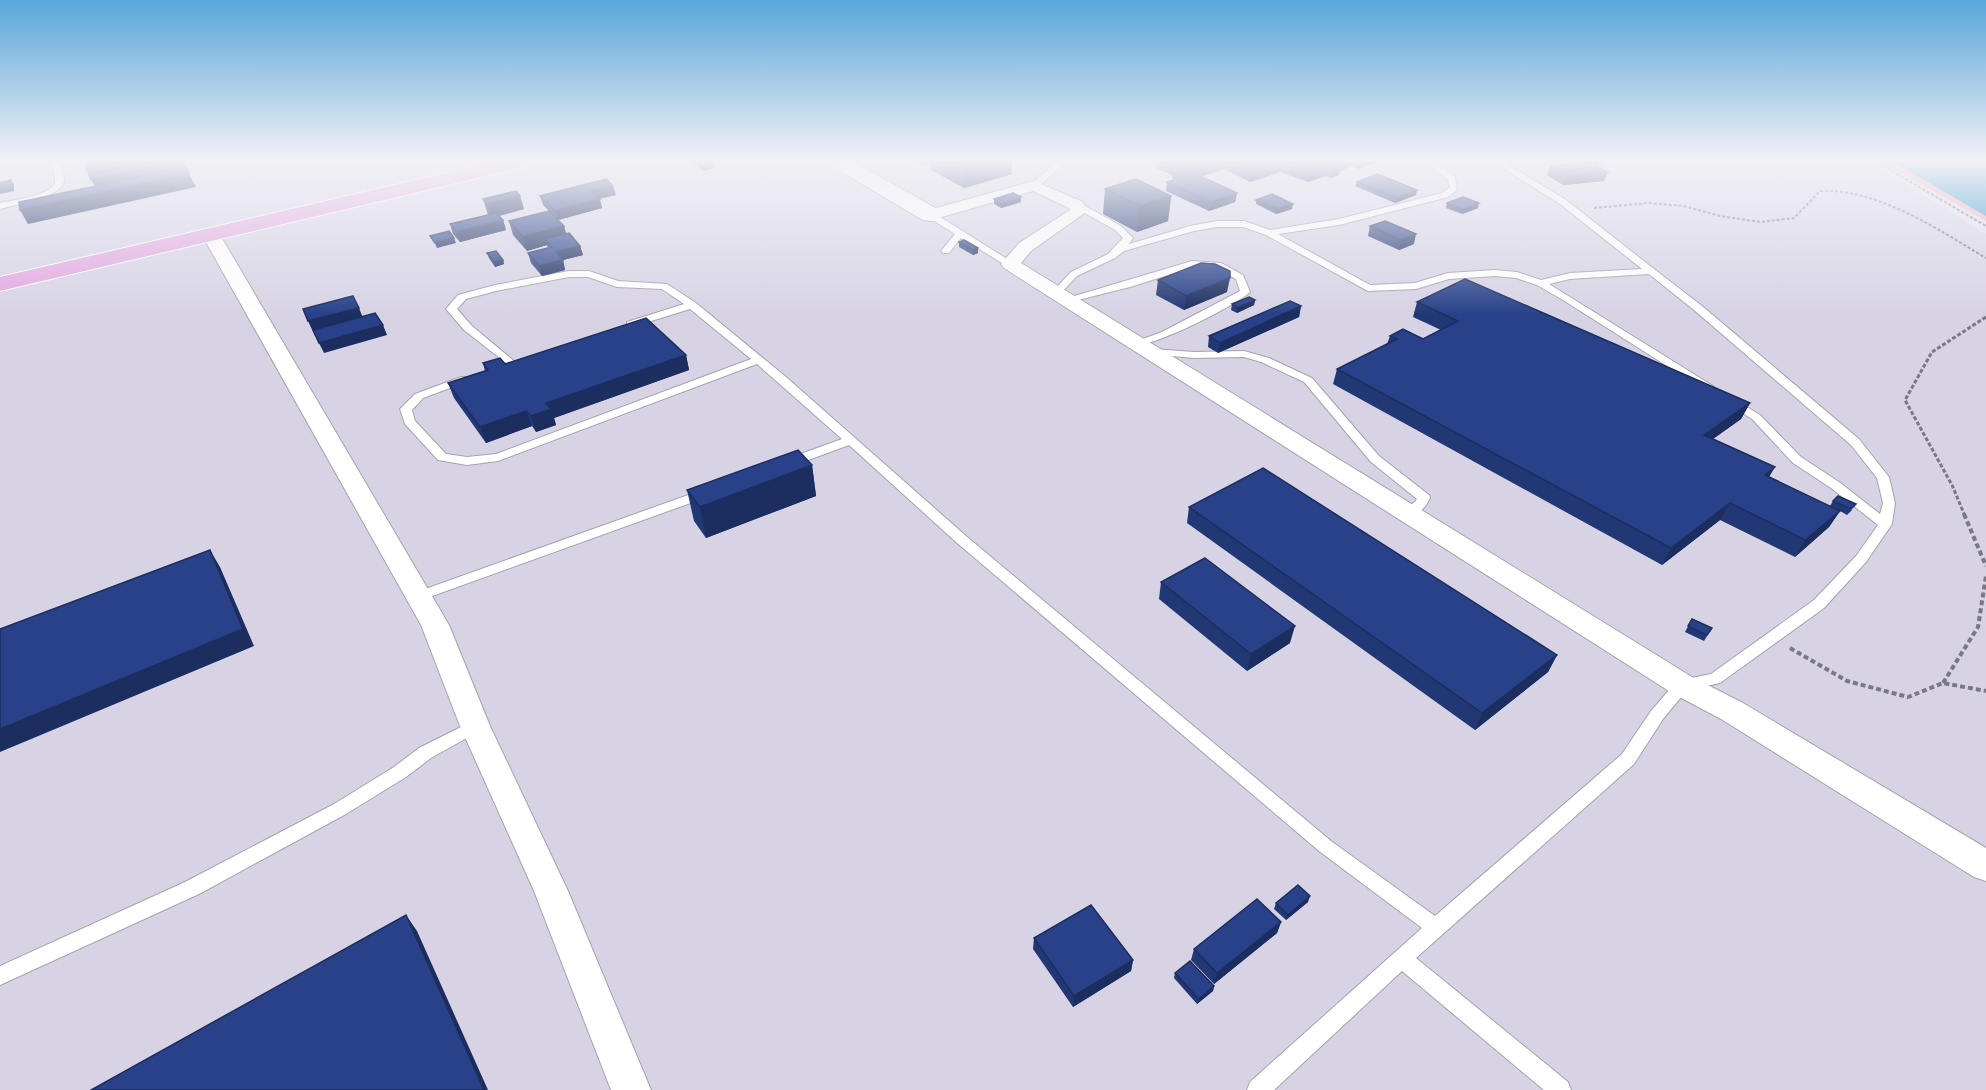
<svg xmlns="http://www.w3.org/2000/svg" width="1986" height="1090" viewBox="0 0 1986 1090" font-family="'Source Serif 4',serif">
	<style>
		.built { fill: #d7d3e5 }
		.green { fill: #f3aac2 }
		.water { fill: #2492c6 }
		.lines { fill: none; stroke-linecap: round; stroke-linejoin: round }
		.service-casing { stroke: #a5a2ad; stroke-width: 2 }
		.minor-casing { stroke: #a5a2ad; stroke-width: 2 }
		.tertiary-casing { stroke: #a5a2ad; stroke-width: 2 }
		.trunk-casing { stroke: #fff; stroke-width: 2 }
		.path-far2 { stroke: #7a7880; stroke-width: 2; stroke-dasharray: 3 2; stroke-linecap: butt }
		.path-far1 { stroke: #7a7880; stroke-width: 3; stroke-dasharray: 4 2; stroke-linecap: butt }
		.path { stroke: #7a7880; stroke-width: 4; stroke-dasharray: 5 3; stroke-linecap: butt }
		.service { fill: #fff; fill-rule: evenodd }
		.minor { fill: #fff; fill-rule: evenodd }
		.tertiary { fill: #fff; fill-rule: evenodd }
		.trunk { fill: #e2a8e0; fill-rule: evenodd }
		.wall { fill: #223875 }
		.shaded-wall { fill: #1c2e5f }
		.building { fill: #284188; stroke: #1c2e5f; stroke-width: 1.5 }
	</style>
	<rect width="100%" height="100%" fill="#e3e0ec"/>
	<path class="built" d="M 0,161 L 1868,161 L 1986,234 L 1986,1090 L 0,1090 Z"/>
	<path class="green" d="M 1880,161 L 1986,161 L 1986,221 Z"/>
	<path class="water" d="M 1891,161 L 1986,161 L 1986,216 Z"/>
	<g class="lines">
		<g class="service-casing">
			<path id="service" d="M 51,161 L 59,161 C 61,167 64,175 64,180 C 64,197 13,205 0,209 L 0,203 C 14,200 46,196 54,185 C 58,180 52,167 51,161 Z
				M 1058,161 L 1067,161 L 1037,188 L 1031,188 L 1031,184 Z
				M 1426,161 L 1435,161 L 1455,177 L 1457,190 L 1448,197 L 1339,225 L 1278,234 L 1370,285 L 1415,283 L 1448,273 L 1495,270 L 1517,272 L 1541,280 L 1570,273 L 1642,269 L 1560,204 L 1492,161 L 1502,161 L 1566,200 L 1654,269 L 1702,306 L 1859,439 L 1889,477 L 1895,503 L 1892,524 L 1866,562 L 1824,608 L 1720,683 L 1687,690 L 1663,719 L 1634,764 L 1416,958 L 1568,1082 L 1571,1090 L 1544,1090 L 1402,971 L 1274,1090 L 1247,1090 L 1250,1082 L 1422,928 L 1319,851 L 956,542 L 849,445 L 792,466 L 784,466 L 782,463 L 784,460 L 842,439 L 757,364 L 498,461 L 467,465 L 438,460 L 405,424 L 400,409 L 415,394 L 461,377 L 469,377 L 469,381 L 423,398 L 412,410 L 415,421 L 446,454 L 467,457 L 496,454 L 751,359 L 690,309 L 635,326 L 627,326 L 627,322 L 684,304 L 662,289 L 617,287 L 588,277 L 569,277 L 496,291 L 466,299 L 457,309 L 472,326 L 514,361 L 515,363 L 510,366 L 464,330 L 446,309 L 458,295 L 495,285 L 569,271 L 589,271 L 618,281 L 667,284 L 696,303 L 786,377 L 966,536 L 1331,841 L 1435,916 L 1622,754 L 1651,711 L 1677,681 L 1711,674 L 1814,600 L 1856,556 L 1878,525 L 1831,488 L 1793,463 L 1752,419 L 1726,403 L 1726,399 L 1734,399 L 1760,415 L 1801,457 L 1839,482 L 1880,514 L 1883,503 L 1877,478 L 1851,445 L 1694,310 L 1649,274 L 1570,279 L 1549,284 L 1713,386 L 1713,390 L 1705,390 L 1563,300 L 1537,285 L 1516,278 L 1495,276 L 1449,279 L 1416,289 L 1368,291 L 1266,235 L 1243,227 L 1217,227 L 1194,231 L 1124,251 L 1115,258 L 1077,276 L 1060,294 L 1052,292 L 1071,272 L 1108,254 L 1123,238 L 1115,230 L 1074,207 L 1074,203 L 1080,203 L 1121,226 L 1133,238 L 1129,244 L 1190,226 L 1217,221 L 1244,221 L 1270,230 L 1339,219 L 1442,193 L 1450,187 L 1448,180 Z
				M 928,213 L 934,213 L 1015,264 L 1007,266 L 961,238 L 949,253 L 943,253 L 941,251 L 955,234 L 928,217 Z
				M 1192,261 L 1221,263 L 1243,275 L 1250,292 C 1235,306 1152,348 1133,345 L 1132,343 L 1162,332 L 1240,291 L 1236,279 L 1216,268 L 1193,267 L 1130,287 L 1066,303 L 1061,300 Z
				M 1153,349 L 1194,352 L 1244,351 L 1269,358 L 1312,378 L 1379,456 L 1429,495 L 1430,498 C 1425,509 1415,519 1402,516 L 1400,513 C 1405,506 1413,506 1417,499 L 1371,462 L 1304,382 L 1261,362 L 1244,357 L 1194,358 L 1149,354 L 1149,350 Z
				M 705,489 L 710,490 L 711,493 L 710,496 L 424,599 L 414,599 L 412,596 L 414,593 Z
				M 475,720 L 481,722 L 483,726 L 481,730 L 431,758 L 406,777 L 346,814 L 199,894 L 0,985 L 0,966 L 185,882 L 334,804 L 394,767 L 419,748 Z"/>
		</g>
		<g class="minor-casing">
			<path id="minor" d="M 1034,181 L 1083,202 L 1086,212 L 1031,251 L 1021,263 L 1692,677 L 1743,703 L 1986,848 L 1986,881 L 1974,877 L 1721,719 L 1672,693 L 1004,268 L 1001,264 L 1019,243 L 1070,210 L 1069,208 L 1033,191 L 931,220 L 923,215 L 925,211 Z
				M 211,230 L 217,231 L 220,235 L 449,625 L 490,726 L 568,891 L 651,1090 L 611,1090 L 534,891 L 460,726 L 421,625 L 202,235 L 205,231 Z"/>
		</g>
		<g class="tertiary-casing">
			<path id="tertiary" d="M 827,161 L 852,161 L 939,210 L 942,215 L 939,220 L 931,221 L 923,220 L 830,165 Z"/>
		</g>
		<g class="trunk-casing">
			<path id="trunk" d="M 497,161 L 534,161 L 531,165 L 524,167 L 0,291 L 0,277 Z"/>
		</g>
		<path class="path-far2" d="M 1875,161 L 1986,226
			M 1594,208 L 1649,203 L 1684,206 L 1720,216 L 1760,222 L 1794,218 L 1820,191 C 1877,188 1939,230 1986,258"/>
		<path class="path-far1" d="M 1965,516 L 1952,485 L 1905,400 L 1932,352 L 1986,317"/>
		<path class="path" d="M 1964,514 L 1986,566
			M 1790,648 L 1847,681 L 1908,697 L 1943,683 L 1986,691
			M 1943,683 L 1978,627 L 1986,576"/>
		<use href="#service" class="service"/>
		<use href="#minor" class="minor"/>
		<use href="#tertiary" class="tertiary"/>
		<use href="#trunk" class="trunk"/>
	</g>
	<path class="wall" d="M 690,161 L 711,161 L 715,168 L 703,171 Z
		M 913,161 L 1012,161 L 1012,174 L 964,188 L 931,170 L 931,164 L 922,166 Z
		M 1157,161 L 1379,161 L 1358,169 L 1352,166 L 1340,171 L 1339,175 L 1331,178 L 1326,176 L 1308,182 L 1280,172 L 1250,182 L 1224,169 L 1201,177 L 1237,193 L 1235,202 L 1209,211 L 1166,191 L 1167,182 L 1173,180 L 1172,175 L 1156,168 Z
		M 1573,161 L 1602,161 L 1600,164 L 1596,165 L 1608,172 L 1604,181 L 1563,185 L 1547,175 L 1550,166 L 1576,163 Z
		M 1357,182 L 1416,195 L 1395,203 L 1355,186 Z
		M 1105,189 L 1171,196 L 1168,221 L 1137,232 L 1103,214 Z
		M 616,195 L 599,199 L 602,208 L 558,220 L 564,226 L 566,234 L 580,246 L 583,255 L 563,260 L 565,270 L 542,276 L 531,263 L 528,253 L 548,249 L 547,245 L 527,251 L 513,235 L 509,221 L 549,211 L 543,205 L 540,196 Z
		M 520,196 L 524,209 L 499,216 L 503,220 L 506,230 L 460,242 L 453,234 L 450,224 L 488,215 L 483,199 Z
		M 1021,197 L 1021,202 L 1001,208 L 994,204 L 994,199 Z
		M 1256,200 L 1292,209 L 1276,214 L 1256,204 Z
		M 1447,203 L 1478,208 L 1462,214 L 1446,208 Z
		M 1370,226 L 1414,244 L 1399,250 L 1368,236 Z
		M 959,242 L 978,248 L 978,253 L 973,255 L 959,247 Z
		M 487,253 L 503,260 L 504,264 L 495,267 L 489,258 Z
		M 1158,280 L 1227,292 L 1184,310 L 1156,295 Z
		M 1255,300 L 1254,305 L 1237,313 L 1231,310 L 1232,304 Z
		M 1417,302 L 1750,403 L 1741,419 L 1713,439 L 1769,477 L 1830,506 L 1833,501 L 1852,510 L 1847,515 L 1840,511 L 1829,527 L 1795,557 L 1720,520 L 1662,565 L 1333,384 L 1337,369 L 1387,344 L 1390,336 L 1423,339 L 1441,330 L 1413,317 Z
		M 1301,306 L 1299,317 L 1218,353 L 1208,347 L 1209,336 Z
		M 686,355 L 689,370 L 554,418 L 556,425 L 536,432 L 532,426 L 486,443 L 454,398 L 448,383 L 485,371 L 483,363 L 505,364 Z
		M 812,465 L 816,496 L 706,538 L 694,521 L 687,490 Z
		M 1189,507 L 1557,655 L 1548,672 L 1475,730 L 1187,523 Z
		M 1161,582 L 1290,643 L 1247,671 L 1159,599 Z
		M 1692,619 L 1712,628 L 1704,641 L 1685,632 Z
		M 1308,902 L 1286,920 L 1274,909 L 1276,903 Z
		M 1281,922 L 1277,933 L 1214,984 L 1191,960 L 1194,949 Z
		M 1034,938 L 1133,960 L 1131,971 L 1073,1007 L 1033,949 Z
		M 1175,973 L 1214,986 L 1213,991 L 1197,1004 L 1174,978 Z"/>
	<path class="shaded-wall" d="M 84,161 L 183,161 L 187,170 L 96,189 L 88,173 L 89,173 Z
		M 922,161 L 931,161 L 931,164 L 922,166 Z
		M 973,161 L 1012,161 L 1012,174 L 964,188 L 964,164 Z
		M 1209,161 L 1225,161 L 1224,169 L 1180,183 L 1182,170 Z
		M 1276,161 L 1282,161 L 1280,172 L 1250,182 L 1252,169 Z
		M 1335,161 L 1353,161 L 1352,166 L 1340,171 L 1339,175 L 1331,178 Z
		M 1360,161 L 1379,161 L 1358,169 Z
		M 1589,161 L 1602,161 L 1600,164 L 1581,166 Z
		M 1328,163 L 1326,176 L 1308,182 L 1311,169 Z
		M 714,164 L 715,168 L 703,171 L 702,167 Z
		M 1608,172 L 1604,181 L 1563,185 L 1566,176 Z
		M 189,174 L 196,187 L 28,224 L 20,210 Z
		M 11,180 L 14,184 L 14,191 L 0,194 L 0,189 Z
		M 613,186 L 616,195 L 593,200 L 591,191 Z
		M 1417,190 L 1416,195 L 1395,203 L 1397,198 Z
		M 1237,193 L 1235,202 L 1209,211 L 1211,202 Z
		M 520,196 L 524,209 L 491,218 L 487,204 Z
		M 1171,196 L 1168,221 L 1137,232 L 1140,206 Z
		M 1021,197 L 1021,202 L 1001,208 L 1001,204 Z
		M 600,199 L 602,208 L 558,220 L 555,211 Z
		M 1479,203 L 1478,208 L 1462,214 L 1463,210 Z
		M 1293,204 L 1292,209 L 1276,214 L 1277,209 Z
		M 503,220 L 506,230 L 460,242 L 457,232 Z
		M 564,226 L 568,240 L 545,239 L 547,245 L 527,251 L 523,237 Z
		M 1416,234 L 1414,244 L 1399,250 L 1401,240 Z
		M 454,238 L 456,243 L 437,248 L 435,243 Z
		M 580,246 L 583,255 L 563,260 L 565,270 L 542,276 L 539,266 L 556,252 Z
		M 978,248 L 978,253 L 973,255 L 973,250 Z
		M 503,260 L 504,264 L 495,267 L 494,262 Z
		M 1230,278 L 1227,292 L 1184,310 L 1186,296 Z
		M 1255,300 L 1254,305 L 1237,313 L 1238,308 Z
		M 1301,306 L 1299,317 L 1218,353 L 1220,343 Z
		M 359,308 L 365,323 L 315,336 L 308,321 Z
		M 383,325 L 387,335 L 324,353 L 319,343 Z
		M 686,355 L 689,370 L 554,418 L 556,425 L 536,432 L 531,416 L 546,403 Z
		M 1750,403 L 1741,419 L 1696,451 L 1704,435 Z
		M 526,411 L 532,426 L 486,443 L 480,427 Z
		M 812,465 L 816,496 L 706,538 L 700,507 Z
		M 1775,467 L 1765,484 L 1765,475 Z
		M 1730,503 L 1720,520 L 1662,565 L 1671,548 Z
		M 1840,511 L 1829,527 L 1795,557 L 1805,540 Z
		M 210,550 L 220,567 L 254,646 L 0,752 L 0,729 Z
		M 1295,626 L 1290,643 L 1247,671 L 1251,654 Z
		M 1557,655 L 1548,672 L 1475,730 L 1482,713 Z
		M 1310,896 L 1308,902 L 1286,920 L 1288,915 Z
		M 406,915 L 417,931 L 488,1090 L 484,1090 Z
		M 1281,922 L 1277,933 L 1214,984 L 1217,973 Z
		M 1133,960 L 1131,971 L 1073,1007 L 1074,996 Z
		M 1214,986 L 1213,991 L 1197,1004 L 1199,999 Z"/>
	<path class="building" d="M 94,161 L 115,161 L 86,167 L 85,163 Z
		M 126,161 L 147,161 L 88,173 L 86,169 Z
		M 158,161 L 180,161 L 91,180 L 89,175 Z
		M 695,161 L 711,161 L 714,164 L 702,167 Z
		M 959,161 L 973,161 L 964,164 Z
		M 1172,161 L 1209,161 L 1182,170 L 1173,166 L 1179,164 Z
		M 1237,161 L 1276,161 L 1252,169 Z
		M 1288,161 L 1339,161 L 1341,162 L 1334,165 L 1328,163 L 1311,169 Z
		M 1590,162 L 1608,172 L 1566,176 L 1550,166 Z
		M 186,167 L 189,174 L 20,210 L 19,202 Z
		M 1193,173 L 1237,193 L 1211,202 L 1167,182 Z
		M 1377,174 L 1417,190 L 1397,198 L 1357,182 Z
		M 606,179 L 613,186 L 591,191 L 600,199 L 555,211 L 540,196 Z
		M 1136,179 L 1171,196 L 1140,206 L 1105,189 Z
		M 11,180 L 12,186 L 0,189 L 0,183 Z
		M 516,191 L 520,196 L 487,204 L 483,199 Z
		M 1013,193 L 1021,197 L 1001,204 L 994,199 Z
		M 1272,194 L 1293,204 L 1277,209 L 1256,200 Z
		M 1463,197 L 1479,203 L 1463,210 L 1447,203 Z
		M 549,211 L 564,226 L 523,237 L 509,221 Z
		M 496,213 L 503,220 L 457,232 L 450,224 Z
		M 1385,221 L 1416,234 L 1401,240 L 1370,226 Z
		M 449,231 L 454,238 L 435,243 L 430,236 Z
		M 569,233 L 580,246 L 556,252 L 563,260 L 539,266 L 528,253 L 552,247 L 545,239 Z
		M 964,240 L 978,248 L 973,250 L 959,242 Z
		M 496,251 L 503,260 L 494,262 L 487,253 Z
		M 1201,263 L 1215,264 L 1230,271 L 1230,278 L 1186,296 L 1158,280 Z
		M 1465,279 L 1750,403 L 1704,435 L 1775,467 L 1765,475 L 1840,511 L 1805,540 L 1730,503 L 1671,548 L 1337,369 L 1397,339 L 1390,336 L 1403,329 L 1423,339 L 1458,321 L 1417,302 Z
		M 353,296 L 359,308 L 308,321 L 303,309 Z
		M 1249,297 L 1255,300 L 1238,308 L 1232,304 Z
		M 1290,301 L 1301,306 L 1220,343 L 1209,336 Z
		M 375,313 L 383,325 L 319,343 L 313,330 Z
		M 646,318 L 686,355 L 546,403 L 551,409 L 531,416 L 526,411 L 480,427 L 448,383 L 488,370 L 483,363 L 500,358 L 505,364 Z
		M 798,450 L 812,465 L 700,507 L 687,490 Z
		M 1263,468 L 1557,655 L 1482,713 L 1189,507 Z
		M 1838,496 L 1856,504 L 1851,509 L 1833,501 Z
		M 210,550 L 243,629 L 0,729 L 0,629 Z
		M 1205,558 L 1295,626 L 1251,654 L 1161,582 Z
		M 1692,619 L 1712,628 L 1707,635 L 1688,626 Z
		M 1298,885 L 1310,896 L 1288,915 L 1276,903 Z
		M 1257,899 L 1281,922 L 1217,973 L 1194,949 Z
		M 1091,905 L 1133,960 L 1074,996 L 1034,938 Z
		M 406,915 L 484,1090 L 91,1090 Z
		M 1190,961 L 1214,986 L 1199,999 L 1175,973 Z"/>
	<linearGradient id="sky" x2="0" y2="1"><stop stop-color="#59a6da"/><stop offset="0.51" stop-color="#f2f1f6"/><stop offset="1" stop-color="#f2f1f6" stop-opacity="0"/></linearGradient>
	<rect width="1986" height="314" fill="url(#sky)"/>
</svg>
